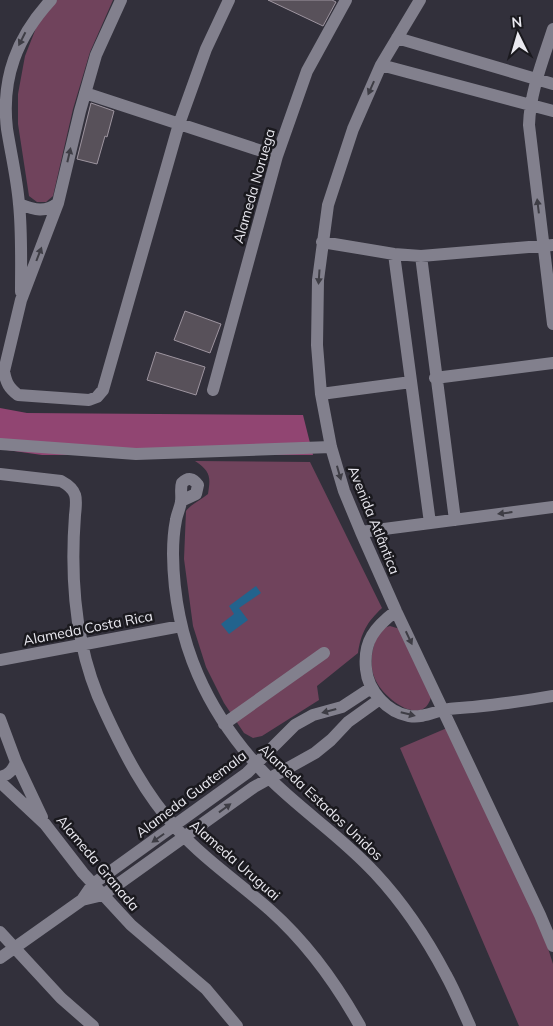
<svg xmlns="http://www.w3.org/2000/svg" width="553" height="1026" viewBox="0 0 553 1026" font-family="Mulish,sans-serif">
	<style>
		.green { fill: #70435c }
		.forest { fill: #914572 }
		.water { fill: #22638d }
		.building { fill: #58515a; stroke: #9e95a0 }
		.lines { fill: none; stroke-linecap: round; stroke-linejoin: round }
		.minor { stroke: #82808d; stroke-width: 12 }
		.oneway { fill: #3e3d45 }
		.labels { text-anchor: middle; stroke-width: 5; stroke-linejoin: round; paint-order: stroke }
		.street-label { font-size: 14px; fill: #eae9f0; stroke: #1a191e }
	</style>
	<rect width="100%" height="100%" fill="#32303b"/>
	<path class="green" d="M 57,0 L 113,0 L 90,52 L 73,109 L 53,196 L 46,202 L 37,202 L 29,196 L 18,124 L 18,94 L 25,56 L 38,23 Z
		M 195,461 L 310,462 L 382,608 C 367,622 361,633 358,653 L 317,686 L 319,700 L 262,736 L 253,738 L 244,733 L 224,703 L 206,667 L 193,626 L 184,559 L 186,511 C 190,505 202,499 208,494 C 211,476 210,471 195,461 Z
		M 390,626 L 400,629 L 432,692 C 427,731 384,700 375,679 C 370,668 371,656 374,645 C 376,636 380,628 390,626 Z
		M 447,728 L 541,926 L 553,964 L 553,1026 L 519,1026 L 400,748 Z"/>
	<path class="forest" d="M 0,408 L 27,413 L 303,415 L 313,455 L 42,455 L 0,449 Z"/>
	<path class="water" d="M 256,586 L 261,593 L 239,608 L 248,620 L 229,634 L 221,624 L 234,614 L 229,606 Z"/>
	<path class="building" d="M 268,0 L 332,0 L 336,2 L 323,26 Z
		M 91,103 L 114,111 L 107,137 L 105,136 L 97,164 L 77,159 Z
		M 185,311 L 221,324 L 210,353 L 174,340 Z
		M 156,352 L 205,367 L 196,395 L 147,380 Z"/>
	<g class="lines">
		<path class="minor" d="M 121,0 L 96,55 L 80,111 L 58,203 L 21,300 L 4,371 C 6,383 9,388 18,395 L 89,400 L 97,397 L 103,390 L 179,124 L 206,49 L 229,0
			M 420,0 L 381,65 L 353,129 L 328,205 L 318,280 L 317,345 L 321,394 L 331,447 L 344,491 L 361,532 L 396,611 L 540,915 L 553,946
			M 553,29 C 543,60 530,92 529,125 L 553,324
			M 397,38 L 553,84
			M 381,65 L 553,111
			M 85,93 L 277,156
			M 19,204 C 35,210 45,213 58,203
			M 322,242 L 394,254 L 421,256 L 553,245
			M 394,254 L 430,523
			M 421,256 L 455,520
			M 21,292 C 21,263 22,233 19,204 C 17,179 11,154 7,129 C 1,78 17,37 51,0
			M 435,378 L 553,363
			M 213,390 L 277,156 L 307,71 L 346,0
			M 321,394 L 411,382
			M 0,444 L 136,454 L 331,447
			M 0,474 L 61,481 C 78,490 77,498 75,515 C 70,581 76,652 105,712 C 124,753 145,794 176,828 C 204,859 238,882 270,910 C 307,943 336,983 360,1026
			M 181,501 L 196,494 L 198,485 C 193,478 188,477 182,483 C 180,489 182,495 181,502 C 180,508 177,514 176,520 C 174,530 173,543 173,554 C 174,642 207,714 268,777 C 302,811 342,837 375,873 C 403,903 427,939 446,975 C 455,991 462,1009 470,1026
			M 361,532 L 553,507
			M 396,611 C 375,627 363,641 366,669 C 368,691 387,712 409,716 C 422,718 431,713 443,710 C 452,708 463,708 473,707 C 500,704 527,701 553,696
			M 0,660 L 181,626
			M 0,719 L 16,762 L 42,817
			M 224,724 L 324,653
			M 0,777 C 9,775 13,770 16,762
			M 0,782 L 45,824 L 83,873 L 131,925 L 206,989 L 237,1026
			M 82,900 L 103,895 L 254,787 L 315,753 L 331,740 L 348,722 L 380,699
			M 0,932 L 61,998 L 93,1026
			M 0,958 L 82,900 L 93,884 L 247,773 L 295,725 L 313,715 L 342,707 L 371,688"/>
	</g>
	<defs><path id="oneway-solid" d="M-6-.8H1V-3.2L6.5 0L1 3.2V.8H-6Z" transform="scale(1.25)"/></defs>
	<g class="oneway">
		<use href="#oneway-solid" transform="translate(22 39) rotate(117)"/>
		<use href="#oneway-solid" transform="translate(371 88) rotate(114)"/>
		<use href="#oneway-solid" transform="translate(69 155) rotate(-77)"/>
		<use href="#oneway-solid" transform="translate(538 206) rotate(-97)"/>
		<use href="#oneway-solid" transform="translate(39 254) rotate(-69)"/>
		<use href="#oneway-solid" transform="translate(319 277) rotate(94)"/>
		<use href="#oneway-solid" transform="translate(339 473) rotate(74)"/>
		<use href="#oneway-solid" transform="translate(505 513) rotate(173)"/>
		<use href="#oneway-solid" transform="translate(409 638) rotate(65)"/>
		<use href="#oneway-solid" transform="translate(329 711) rotate(165)"/>
		<use href="#oneway-solid" transform="translate(408 714) rotate(14)"/>
		<use href="#oneway-solid" transform="translate(225 808) rotate(-36)"/>
		<use href="#oneway-solid" transform="translate(158 838) rotate(145)"/>
	</g>
	<g class="labels">
		<g class="street-label">
			<text transform="translate(254 186) rotate(-74)" y="5">Alameda Noruega</text>
			<text transform="translate(374 520) rotate(68)" y="5">Avenida Atlântica</text>
			<text transform="translate(88 628) rotate(-11)" y="5">Alameda Costa Rica</text>
			<text transform="translate(191 794) rotate(-37)" y="5">Alameda Guatemala</text>
			<text transform="translate(321 802) rotate(43)" y="5">Alameda Estados Unidos</text>
			<text transform="translate(235 860) rotate(41)" y="5">Alameda Uruguai</text>
			<text transform="translate(98 863) rotate(50)" y="5">Alameda Granada</text>
		</g>
	</g>
	<g transform="translate(518 35) rotate(355)" stroke="#1a191e" stroke-width="4" paint-order="stroke">
	<path d="M0-4L9 19L0 12L-9 19Z" fill="#eae9f0"/>
	<text y="-8" font-size="14" font-weight="bold" text-anchor="middle" fill="#eae9f0">N</text>
	</g>
</svg>
